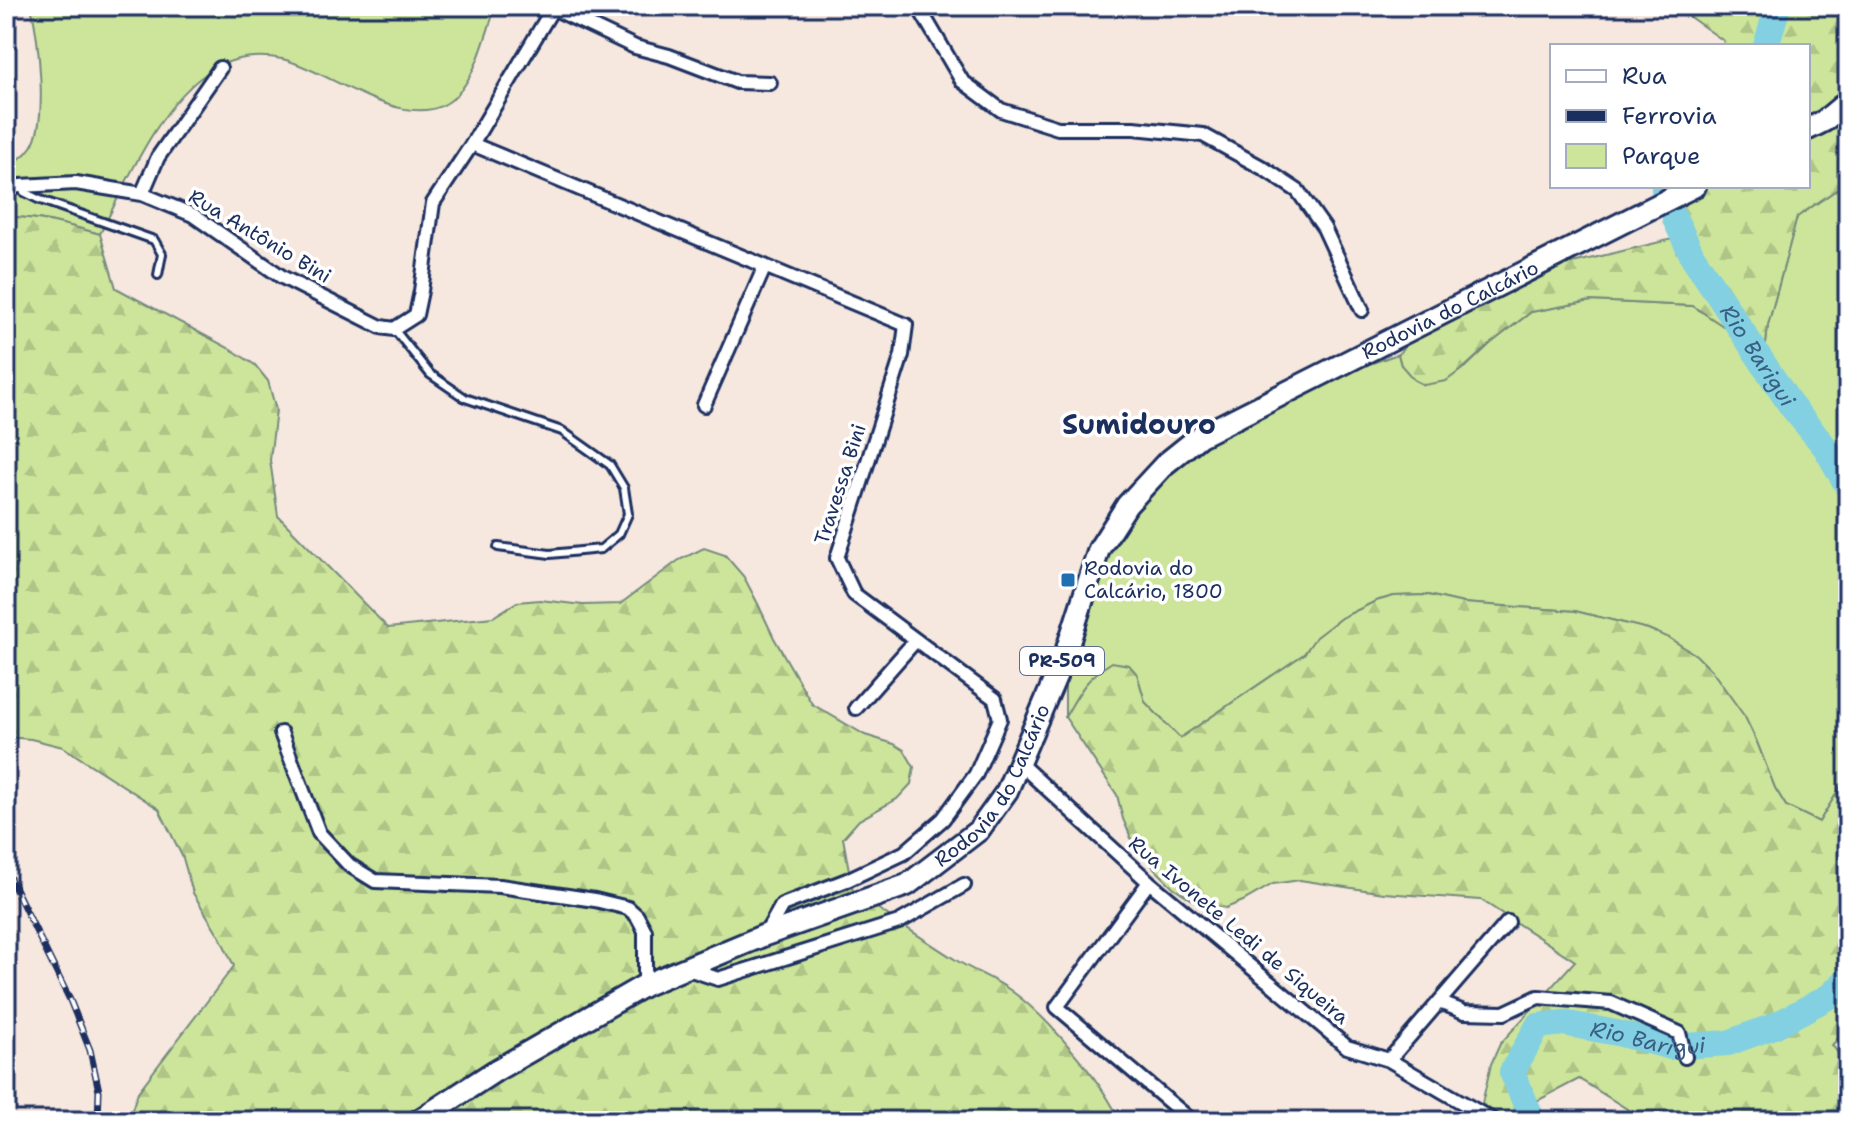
<svg xmlns="http://www.w3.org/2000/svg" width="1854" height="1127" viewBox="0 0 1854 1127" font-family="'Shantell Sans',sans-serif">
	<style>
		.green { fill: #cde59a; stroke: #748a7c; stroke-width: 2 }
		.forest { fill: url(#forest-firs); stroke: #748a7c; stroke-width: 2 }
		.lines { fill: none; stroke-linecap: round; stroke-linejoin: round }
		.river { stroke: #82d0e1; stroke-width: 26 }
		.lane-casing { stroke: #1b2f5e; stroke-width: 12 }
		.street-casing { stroke: #1b2f5e; stroke-width: 18 }
		.primary-casing { stroke: #1b2f5e; stroke-width: 26 }
		.lane { stroke: #fff; stroke-width: 6 }
		.street { stroke: #fff; stroke-width: 12 }
		.primary { stroke: #fff; stroke-width: 20 }
		.rail-casing { stroke: #1b2f5e; stroke-width: 7 }
		.rail { stroke: #fff; stroke-width: 4; stroke-dasharray: 12; stroke-linecap: butt }
		.poi-dot { fill: #1f6fb2; stroke: #fff; stroke-width: 3 }
		.labels { text-anchor: middle; stroke-width: 7; stroke-linejoin: round; paint-order: stroke }
		.shield { fill: #fff; stroke: #5f6d8e; stroke-width: 2 }
		.shield-label { font-size: 18px; font-weight: bold; fill: #1b2f5e }
		.street-label { font-size: 20px; fill: #1b2f5e; stroke: #fff }
		.poi-label { font-size: 20px; fill: #1b2f5e; stroke: #fff; text-anchor: start }
		.water-label { font-size: 22px; font-style: italic; fill: #3a5f85; stroke: #fff }
		.district-label { font-size: 28px; font-weight: bold; fill: #1b2f5e; stroke: #fff }
	</style>
	<defs>
		<pattern id="forest-firs" width="22" height="20" patternUnits="userSpaceOnUse" patternTransform="scale(2)"><rect width="22" height="20" fill="#cde59a"/><path d="M5 1l3.5 6h-7zM16 11l3.5 6h-7z" fill="#afc587"/></pattern>
	</defs>
	<rect width="100%" height="100%" fill="#f6e7df"/>
	<filter id="ink" filterUnits="userSpaceOnUse"><feTurbulence type="fractalNoise" baseFrequency=".0125" numOctaves="2"/><feDisplacementMap in="SourceGraphic" scale="16" xChannelSelector="R" yChannelSelector="G"/><feConvolveMatrix kernelMatrix="1 2 1 2 8 2 1 2 1" color-interpolation-filters="sRGB"/></filter>
	<g filter="url(#ink)">
		<path class="green" d="M 31,6 L 496,6 C 486,33 479,67 461,90 C 419,146 331,70 282,59 C 259,54 232,57 212,70 C 161,100 126,183 100,234 C 69,226 39,216 6,217 L 6,165 C 16,162 25,156 31,147 C 49,121 38,37 31,6 Z
			M 1848,185 L 1848,775 L 1819,822 L 1786,806 L 1775,788 L 1756,740 L 1669,638 L 1648,629 L 1575,611 L 1463,603 L 1428,595 L 1394,596 L 1376,601 L 1341,618 L 1317,637 L 1304,654 L 1180,738 L 1145,702 L 1137,674 L 1065,717 L 1065,670 L 1111,540 L 1162,475 L 1209,441 L 1303,393 L 1355,369 L 1398,354 L 1401,365 L 1465,368 L 1491,343 L 1531,312 L 1591,301 L 1693,306 L 1759,349 L 1766,344 L 1768,325 L 1797,217 L 1839,188 Z"/>
		<path class="forest" d="M 1674,6 L 1848,6 L 1848,185 L 1839,188 L 1797,217 L 1768,325 L 1766,344 L 1759,350 L 1693,306 L 1591,301 L 1531,312 L 1491,343 L 1465,367 L 1446,381 L 1424,385 L 1414,380 L 1401,365 L 1398,354 L 1421,330 L 1537,269 L 1560,266 L 1681,237 L 1680,186 L 1808,186 L 1808,46 L 1722,46 L 1724,41 Z
			M 6,217 C 39,216 69,226 100,234 L 116,288 L 234,351 L 255,365 L 268,381 L 276,410 L 270,460 L 278,516 L 388,628 L 493,617 L 517,602 L 540,600 L 583,605 L 620,604 L 679,560 L 704,548 L 725,555 L 744,577 L 758,604 L 774,638 L 812,704 L 865,735 L 894,744 L 904,750 L 914,767 L 911,784 L 897,799 L 859,820 L 843,838 L 853,892 C 888,915 921,938 956,960 C 973,971 993,978 1010,990 C 1046,1015 1102,1081 1120,1121 L 128,1121 L 138,1092 L 234,966 L 220,937 L 193,893 L 183,858 L 159,809 L 63,747 L 31,739 L 6,737 Z
			M 1428,595 L 1463,603 L 1575,611 L 1648,629 L 1669,638 L 1696,655 L 1712,671 L 1745,717 L 1756,740 L 1775,788 L 1786,806 L 1819,822 L 1848,775 L 1848,1028 L 1832,1045 L 1848,1066 L 1848,1121 L 1650,1121 L 1640,1117 L 1579,1079 L 1525,1107 L 1535,1121 L 1478,1121 L 1491,1064 L 1500,1044 L 1575,961 L 1481,900 L 1384,893 L 1300,880 L 1273,884 L 1243,901 L 1226,908 L 1197,903 L 1173,887 L 1155,869 L 1131,838 L 1123,819 L 1117,795 L 1065,717 C 1080,691 1085,679 1112,662 L 1129,665 L 1137,674 L 1145,702 L 1180,738 L 1304,654 L 1316,637 L 1341,618 L 1376,601 L 1394,596 Z"/>
		<g class="lines">
			<g class="river">
				<path d="M 1766,46 L 1778,6"/>
				<path d="M 1664,189 L 1665,186"/>
				<path id="s1" d="M 1675,219 L 1693,257 L 1792,407 L 1826,448 L 1848,487"/>
				<path id="s2" d="M 1533,1121 L 1512,1072 L 1538,1026 L 1563,1023 L 1617,1033 L 1671,1047 L 1728,1043 L 1774,1026 L 1830,996 L 1848,978"/>
			</g>
			<g class="lane-casing">
				<path id="lane" d="M 20,186 L 24,192 L 38,199 L 154,240 L 162,254 L 158,275
					M 394,329 L 430,374 L 465,398 L 562,431 L 610,465 L 624,488 L 628,514 L 619,534 L 601,549 L 550,554 L 498,547"/>
			</g>
			<g class="street-casing">
				<path id="street" d="M 918,6 L 962,81 L 1001,110 L 1058,128 L 1134,128 L 1203,135 L 1263,168 L 1298,191 L 1324,228 L 1362,310
					M 553,8 L 635,47 L 669,56 L 737,82 L 770,83
					M 472,144 L 906,325 L 902,355 L 837,558 L 854,594 L 995,699 L 1000,719 L 976,774 L 943,819 L 904,853 L 847,880 L 782,905 L 765,935
					M 6,189 L 20,186 L 76,183 L 142,194 L 193,215 L 282,277 L 381,327 L 394,329 L 416,315 L 421,291 L 433,203 L 472,144 L 554,6
					M 142,194 L 158,157 L 220,68
					M 704,405 L 765,266
					M 856,708 L 916,640
					M 281,733 L 319,833 L 349,865 L 375,881 L 500,886 L 595,900 L 628,908 L 637,916 L 645,931 L 645,985
					M 1019,763 L 1149,882 L 1347,1047 L 1389,1060 L 1494,1121
					M 1149,882 L 1057,1007 L 1192,1121
					M 688,969 L 718,979 L 899,922 L 964,885
					M 1439,1002 L 1464,1012 L 1504,1013 L 1538,997 L 1611,1003 L 1679,1033 L 1685,1057
					M 1389,1060 L 1508,922"/>
			</g>
			<g class="primary-casing">
				<g id="primary">
					<path d="M 1808,129 L 1824,121 L 1848,101"/>
					<path id="s3" d="M 418,1121 L 495,1071 L 645,985 L 765,935 L 907,885 L 979,830 L 1007,791 L 1065,655 L 1099,549 L 1127,505 L 1165,464 L 1200,436 L 1695,186"/>
				</g>
			</g>
			<use href="#lane" class="lane"/>
			<use href="#street" class="street"/>
			<use href="#primary" class="primary"/>
			<g class="rail-casing">
				<path id="rail" d="M 6,870 L 70,1000 L 90,1050 L 99,1091 L 98,1121"/>
			</g>
			<use href="#rail" class="rail"/>
		</g>
	</g>
	<rect class="poi-dot" x="1060" y="572" width="16" height="16" rx="4"/>
	<g class="labels">
		<rect class="shield" x="1020" y="647" width="84" height="28" rx="6"/>
		<g class="shield-label">
			<text x="1062" y="667">PR-509</text>
		</g>
		<g class="street-label">
			<text transform="translate(260 236) rotate(31)" y="7">Rua Antônio Bini</text>
			<text dy="7" stroke="none"><textPath href="#s3" startOffset="1376">Rodovia do Calcário</textPath></text>
			<text transform="translate(840 484) rotate(-72)" y="7">Travessa Bini</text>
			<text dy="7" stroke="none"><textPath href="#s3" startOffset="680">Rodovia do Calcário</textPath></text>
			<text transform="translate(1239 930) rotate(40)" y="7">Rua Ivonete Ledi de Siqueira</text>
		</g>
		<g class="poi-label">
			<text x="1084" y="575">Rodovia do<tspan x="1084" dy="23">Calcário, 1800</tspan></text>
		</g>
		<g class="water-label">
			<text dy="8" stroke="none"><textPath href="#s1" startOffset="160">Rio Barigui</textPath></text>
			<text dy="8" stroke="none"><textPath href="#s2" startOffset="218">Rio Barigui</textPath></text>
		</g>
		<g class="district-label">
			<text x="1139" y="434">Sumidouro</text>
		</g>
	</g>
	<rect width="1854" height="1127" fill="none" stroke="#fff" stroke-width="32"/>
	<rect x="16" y="16" width="1822" height="1095" fill="none" stroke="#1b2f5e" stroke-width="3" filter="url(#ink)"/>
	<rect x="1550" y="44" width="260" height="144" fill="#ffffff" stroke="#a4acbf" stroke-width="2"/>
	<rect x="1566" y="70" width="40" height="12" fill="#ffffff" stroke="#a4acbf" stroke-width="2"/>
	<text x="1622" y="84" font-size="24" fill="#1b2f5e">Rua</text>
	<rect x="1566" y="110" width="40" height="12" fill="#1b2f5e" stroke="#a4acbf" stroke-width="2"/>
	<text x="1622" y="124" font-size="24" fill="#1b2f5e">Ferrovia</text>
	<rect x="1566" y="144" width="40" height="24" fill="#cde59a" stroke="#a4acbf" stroke-width="2"/>
	<text x="1622" y="164" font-size="24" fill="#1b2f5e">Parque</text>
</svg>
